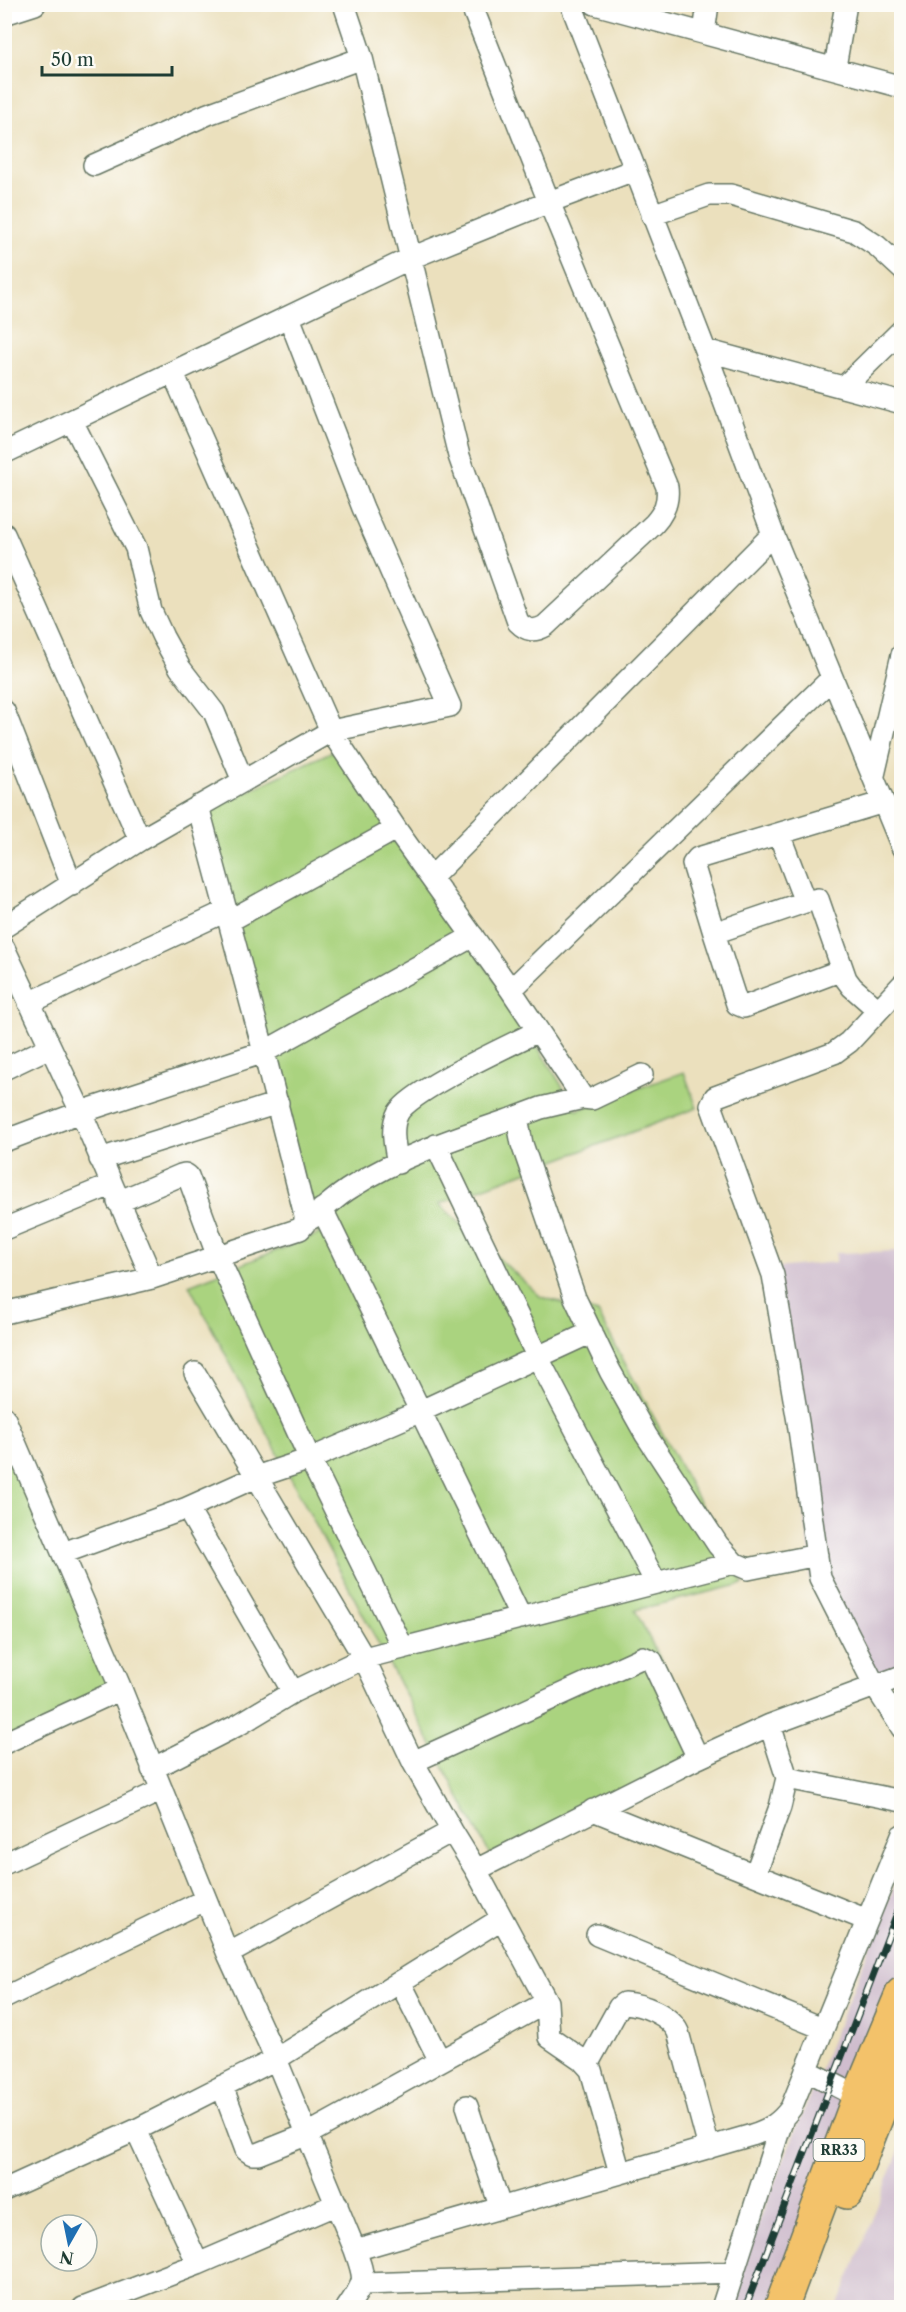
<svg xmlns="http://www.w3.org/2000/svg" width="906" height="2312" viewBox="0 0 906 2312" font-family="'Libre Caslon Text',serif">
	<style>
		.industrial { fill: #cfbdce }
		.green { fill: #aad37f; stroke: #64885a; stroke-width: 1.5 }
		.lines { fill: none; stroke-linecap: round; stroke-linejoin: round }
		.minor-casing { stroke: #667664; stroke-width: 24 }
		.trunk-casing { stroke: #667664; stroke-width: 36 }
		.minor { stroke: #fff; stroke-width: 21 }
		.trunk { stroke: #f3c26a; stroke-width: 33 }
		.rail-casing { stroke: #1f3d34; stroke-width: 7 }
		.rail { stroke: #fdfcf7; stroke-width: 4.5; stroke-dasharray: 14; stroke-linecap: butt }
		.labels { text-anchor: middle; stroke-width: 6; stroke-linejoin: round; paint-order: stroke }
		.shield { fill: #fdfcf7; stroke: #62766e; stroke-width: 1.5 }
		.shield-label { font-size: 14px; font-weight: bold; fill: #1f3d34 }
	</style>
	<rect width="100%" height="100%" fill="#fdfcf7"/>
	<filter id="ink" filterUnits="userSpaceOnUse"><feTurbulence type="fractalNoise" baseFrequency=".0167" numOctaves="2"/><feDisplacementMap in="SourceGraphic" scale="12" xChannelSelector="R" yChannelSelector="G"/><feConvolveMatrix kernelMatrix="1 2 1 2 8 2 1 2 1" color-interpolation-filters="sRGB"/></filter>
	<filter id="wash" filterUnits="userSpaceOnUse"><feTurbulence type="fractalNoise" baseFrequency=".008" numOctaves="4" result="noise"/><feDisplacementMap in="SourceGraphic" scale="24" xChannelSelector="R" yChannelSelector="G"/><feGaussianBlur stdDeviation="1.35" result="paint"/><feColorMatrix in="noise" values="0 0 0 0 0 0 0 0 0 0 0 0 0 0 0 0 0 1.4 0 .05"/><feComposite in="paint" operator="in"/></filter>
	<g filter="url(#wash)">
		<rect width="100%" height="100%" fill="#ebe0bd"/>
		<path class="industrial" d="M 901,1251 L 901,1671 L 869,1686 L 809,1578 L 811,1559 L 765,1269 L 836,1262 L 836,1253 Z
			M 901,1869 L 901,1974 L 772,2307 L 724,2308 Z
			M 901,2146 L 901,2307 L 837,2307 L 853,2268 Z"/>
		<path class="green" d="M 335,750 L 504,993 L 577,1110 L 684,1072 L 697,1108 L 439,1204 L 541,1297 L 598,1313 L 743,1584 L 635,1610 L 710,1757 L 490,1855 L 189,1285 L 319,1234 L 201,813 Z
			M 4,1416 L 117,1696 L 4,1741 Z"/>
	</g>
	<g filter="url(#ink)">
		<g class="lines">
			<g class="minor-casing">
				<path id="minor" d="M 344,4 L 362,58 L 459,456 L 518,622 C 527,631 534,632 545,626 L 654,524 C 664,513 669,502 667,487 L 549,202 L 471,4
					M 571,4 L 705,350 L 773,534 L 902,847
					M 595,4 L 902,87
					M 4,14 L 35,4
					M 704,33 L 708,4
					M 835,67 L 846,4
					M 94,165 L 208,114 L 362,58
					M 652,215 L 709,195 L 731,195 L 854,231 L 877,246 L 902,269
					M 705,350 L 902,403
					M 173,373 L 331,731 L 396,829 L 511,990 L 583,1098 L 592,1099 L 642,1075
					M 845,386 L 902,330
					M 72,421 L 136,548 L 151,611 L 163,637 L 180,668 L 214,712 L 243,781
					M 4,453 L 411,258 L 549,202 L 634,170
					M 4,534 L 140,840
					M 4,711 L 72,885
					M 874,775 L 902,655
					M 779,834 L 805,902
					M 431,878 L 773,534
					M 229,921 L 396,829
					M 4,927 L 140,840 L 331,731 L 450,706 L 363,508 L 289,317
					M 714,933 L 693,864 L 698,858 L 884,802
					M 4,948 L 81,1112 L 152,1278
					M 842,970 L 744,1007 L 737,1004 L 714,933 L 805,902 L 818,899 L 846,979 L 852,987 L 878,1010
					M 902,985 L 849,1042 L 834,1053 L 715,1097 L 711,1105 L 773,1275 L 798,1422 L 820,1578 L 875,1686 L 902,1728
					M 511,990 L 832,678
					M 29,1003 L 226,911
					M 4,1069 L 50,1047
					M 583,1098 L 541,1108 L 517,1117 L 522,1144 L 575,1298 L 610,1371 L 646,1435 L 718,1545 L 734,1563 L 748,1569 L 817,1555
					M 4,1141 L 81,1112 L 264,1052 L 473,936
					M 436,1145 L 537,1356 L 656,1583
					M 100,1159 L 278,1103
					M 398,1163 C 395,1148 390,1128 398,1113 C 413,1089 509,1046 538,1031
					M 118,1202 L 181,1175 L 185,1174 L 188,1176 L 218,1257 L 310,1459 L 403,1648
					M 322,1209 L 521,1618
					M 312,1218 C 325,1208 338,1195 352,1187 C 402,1155 461,1136 517,1117
					M 4,1229 L 111,1185
					M 4,1313 L 152,1278 L 300,1229 L 305,1223 L 305,1215 L 264,1052 L 198,806
					M 195,1373 L 364,1658 L 413,1762 L 452,1831 L 476,1870 L 547,2002 L 549,2037 L 581,2059 L 591,2070 L 620,2173
					M 4,1417 L 121,1689 L 228,1954 L 276,2059 L 355,2250 C 366,2281 366,2280 347,2308
					M 187,1508 L 256,1477 L 310,1459 L 421,1411 L 592,1332
					M 63,1553 L 187,1508 L 293,1692
					M 4,1743 L 121,1689
					M 413,1762 L 643,1657 L 652,1661 L 698,1758
					M 152,1769 L 240,1724 L 293,1692 L 364,1658 L 734,1563
					M 787,1778 L 902,1801
					M 593,1810 L 867,1920
					M 4,1864 L 162,1790
					M 476,1870 L 698,1758 L 770,1725 L 902,1676
					M 755,1875 L 780,1807 L 787,1778 L 770,1725
					M 597,1935 L 822,2028
					M 228,1954 L 452,1831
					M 400,1982 L 440,2061
					M 4,1998 L 205,1900
					M 587,2065 L 619,2007 L 624,2003 C 643,2004 670,2015 678,2032 L 709,2148
					M 806,2070 L 859,2097
					M 222,2086 L 246,2150 L 252,2154 L 258,2154 L 308,2134 L 547,2002
					M 467,2106 L 500,2206
					M 136,2130 L 198,2264
					M 4,2190 L 136,2130 L 276,2059 L 501,1919
					M 355,2250 L 752,2135 C 770,2129 780,2123 791,2108 L 902,1835
					M 363,2284 L 734,2272
					M 83,2308 L 198,2264 L 337,2204
					M 722,2308 L 782,2121"/>
			</g>
			<g class="trunk-casing">
				<path id="trunk" d="M 847,2192 L 902,2052
					M 781,2308 L 859,2097 L 902,1994"/>
			</g>
			<use href="#minor" class="minor"/>
			<use href="#trunk" class="trunk"/>
			<g class="rail-casing">
				<path id="rail" d="M 745,2308 L 902,1900"/>
			</g>
			<use href="#rail" class="rail"/>
		</g>
	</g>
	<g class="labels">
		<rect class="shield" x="813.5" y="2139" width="51" height="22" rx="4.5"/>
		<g class="shield-label">
			<text x="839" y="2155">RR33</text>
		</g>
	</g>
	<rect width="906" height="2312" fill="none" stroke="#fdfcf7" stroke-width="24"/>
	<g transform="translate(69 2243) rotate(189)"><circle r="28" fill="#fdfcf7" stroke="#a4b0a9" stroke-width="1.5"/>
	<path d="M0-4.5L10 22L0 15L-10 22Z" fill="#1f6fb2"/>
	<text y="-9" font-size="16" font-weight="bold" text-anchor="middle" fill="#1f3d34">N</text>
	</g>
	<path d="M42 66v9h130v-9" fill="none" stroke="#1f3d34" stroke-width="3"/>
	<text x="51" y="66" font-size="18" fill="#1f3d34" stroke="#fdfcf7" stroke-width="4.5" paint-order="stroke">50 m</text>
</svg>
